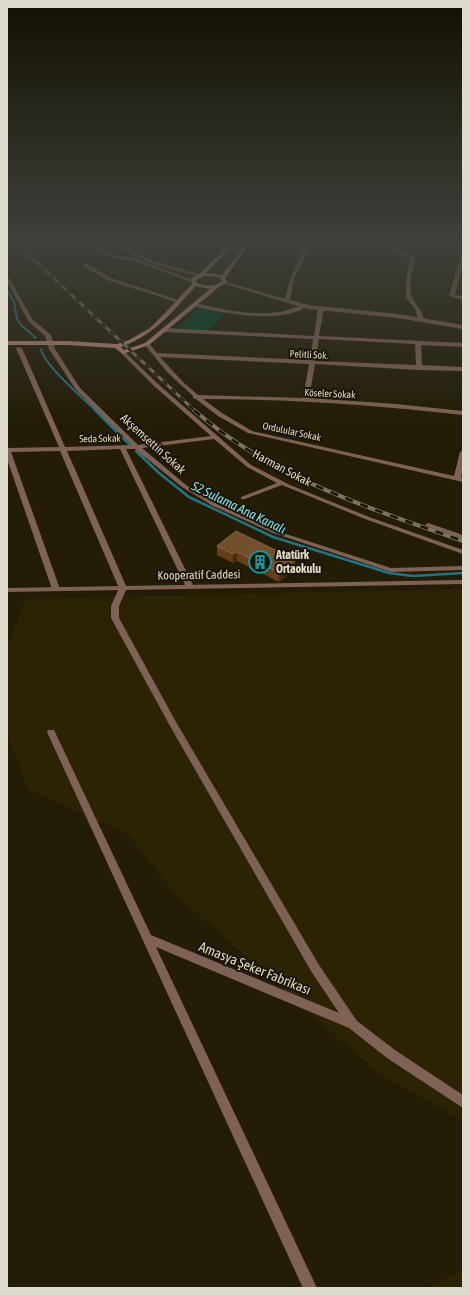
<svg xmlns="http://www.w3.org/2000/svg" width="470" height="1295" viewBox="0 0 470 1295" font-family="'Asap Condensed',sans-serif">
	<style>
		.built { fill: #2c2304 }
		.green { fill: #004224 }
		.lines { fill: none; stroke-linecap: round; stroke-linejoin: round }
		.stream-far1 { stroke: #217483; stroke-width: 2 }
		.stream { stroke: #217483; stroke-width: 2.5 }
		.minor { fill: #806155; fill-rule: evenodd }
		.tertiary { fill: #806155; fill-rule: evenodd }
		.secondary { fill: #b98873; fill-rule: evenodd }
		.rail-far1-casing { stroke: #797461; stroke-width: 3 }
		.rail-casing { stroke: #797461; stroke-width: 4 }
		.rail-far1 { stroke: #1a1401; stroke-width: 2; stroke-dasharray: 6; stroke-linecap: butt }
		.rail { stroke: #1a1401; stroke-width: 2.5; stroke-dasharray: 8; stroke-linecap: butt }
		.wall { fill: #663e19 }
		.shaded-wall { fill: #462a09 }
		.building { fill: #734f2c; stroke: #846445 }
		.labels { text-anchor: middle; stroke-width: 4; stroke-linejoin: round; paint-order: stroke }
		.far-street-label { font-size: 10px; fill: #dedacc; stroke: #1a1401 }
		.street-label { font-size: 12px; fill: #dedacc; stroke: #1a1401 }
		.poi-label { font-size: 12px; font-weight: bold; fill: #dedacc; stroke: #1a1401; text-anchor: start }
		.water-label { font-size: 13px; font-style: italic; fill: #7ce8fd; stroke: #1a1401 }
		.near-street-label { font-size: 14px; fill: #dedacc; stroke: #1a1401 }
	</style>
	<rect width="100%" height="100%" fill="#231d06"/>
	<path class="built" d="M 66,241 L 134,241 L 119,251 L 75,248 Z
		M 463,589 L 463,1121 L 377,1072 L 175,894 L 128,834 L 28,789 L 7,734 L 7,646 L 26,599 Z
		M 463,1268 L 463,1288 L 428,1288 Z"/>
	<path class="green" d="M 201,308 L 225,313 L 207,332 L 176,328 Z"/>
	<g class="lines">
		<path class="stream-far1" d="M 7,290 L 14,302 L 17,319 L 21,325 L 36,338
			M 41,349 C 44,365 83,398 96,411"/>
		<path class="stream" d="M 95,410 L 130,445
			M 136,451 L 159,473 L 189,497 L 273,537 L 389,573 L 413,576 L 463,573"/>
		<path class="minor" d="M 74,241 L 80,241 L 117,256 L 135,258 L 195,281 L 191,282 L 132,260 L 114,258 Z
			M 122,241 L 126,241 L 125,246 L 131,250 L 149,259 L 201,275 L 199,276 C 173,270 143,264 121,247 Z
			M 270,241 L 307,243 L 308,241 L 312,241 L 311,243 L 326,245 L 354,241 L 365,241 L 326,247 L 310,246 L 294,279 L 290,301 L 287,303 L 284,301 L 290,279 L 306,245 L 272,242 Z
			M 394,241 L 398,241 L 397,249 L 415,258 C 413,270 407,287 413,299 C 417,308 424,310 423,321 L 419,321 L 415,309 L 407,299 L 406,292 L 406,281 L 410,259 L 393,251 Z
			M 415,241 L 429,241 L 463,245 L 463,247 L 417,242 Z
			M 461,255 L 463,255 L 463,265 L 455,295 L 463,296 L 463,300 L 449,296 Z
			M 83,264 L 87,264 L 111,278 L 181,301 L 176,302 L 107,280 L 83,266 Z
			M 7,277 L 9,278 L 33,320 L 51,335 L 55,349 L 80,388 L 138,445 L 211,436 L 154,386 L 121,353 L 121,351 L 123,350 L 158,384 L 251,465 L 290,485 L 369,517 L 463,550 L 463,554 L 365,519 L 282,485 L 245,499 L 241,499 L 241,497 L 277,483 L 247,467 L 214,439 L 142,448 L 186,485 L 217,504 L 277,531 L 391,568 L 463,566 L 463,570 L 391,572 L 273,533 L 213,506 L 182,487 L 135,449 L 126,449 L 194,587 L 190,589 L 186,587 L 120,449 L 67,451 L 127,588 L 119,606 L 119,618 L 176,722 L 319,965 L 357,1021 L 395,1050 L 463,1095 L 463,1108 L 387,1058 L 349,1028 L 156,947 L 317,1288 L 303,1288 L 47,732 L 48,730 L 54,730 L 55,732 L 151,935 L 339,1013 L 311,971 L 170,726 L 111,618 L 111,606 L 119,588 L 60,451 L 11,452 L 60,589 L 56,591 L 52,589 L 7,459 L 7,448 L 59,447 L 16,348 L 17,347 L 22,348 L 65,447 L 132,445 L 76,390 L 49,349 L 45,336 L 29,322 L 7,282 Z
			M 195,303 C 222,309 250,316 278,312 C 288,311 296,307 305,304 L 308,306 C 281,325 223,313 193,306 L 192,305 Z
			M 321,306 L 324,308 L 319,336 L 463,343 L 463,347 L 421,345 L 422,365 L 463,367 L 463,371 L 419,370 L 315,364 L 309,398 L 396,404 L 463,411 L 463,415 C 376,405 290,399 203,399 L 222,413 L 252,431 L 454,476 L 460,452 L 463,450 L 463,467 L 461,477 L 463,478 L 463,482 L 248,433 L 218,416 L 196,399 L 193,398 L 193,396 L 167,372 L 144,344 L 149,343 L 157,353 L 310,360 L 313,339 L 165,332 L 162,330 L 165,328 L 314,336 L 318,308 ZM 319,339 L 415,344 L 416,365 L 315,361 ZM 160,357 L 309,364 L 303,398 L 198,395 L 183,382 Z
			M 428,523 L 463,535 L 463,539 L 426,526 L 425,525 L 426,524 Z"/>
		<path class="tertiary" d="M 222,281 L 308,305 L 398,314 L 463,325 L 463,329 L 398,318 L 308,309 L 222,283 Z
			M 463,580 L 463,584 L 7,592 L 7,588 Z"/>
		<path class="secondary" d="M 233,241 L 237,241 L 206,273 L 222,275 L 247,241 L 251,241 L 225,278 L 227,281 L 227,282 L 219,287 L 149,345 L 123,354 L 115,348 L 68,345 L 7,345 L 7,341 L 68,341 L 117,344 L 129,340 L 150,328 L 167,311 L 192,284 L 191,278 L 199,274 ZM 205,276 L 219,277 L 222,281 C 215,287 206,287 197,283 L 196,280 ZM 196,286 L 210,289 L 145,343 L 124,350 L 121,347 C 156,334 171,313 196,286 Z"/>
		<g class="rail-far1-casing">
			<path id="rail-far1" d="M 14,241 L 195,411"/>
		</g>
		<g class="rail-casing">
			<path id="rail" d="M 194,410 C 270,477 369,508 463,541"/>
		</g>
		<use href="#rail-far1" class="rail-far1"/>
		<use href="#rail" class="rail"/>
	</g>
	<path class="wall" d="M 236,531 L 295,569 L 279,582 L 237,561 L 233,563 L 217,555 L 217,546 Z"/>
	<path class="shaded-wall" d="M 237,552 L 237,561 L 233,563 L 233,554 Z
		M 296,560 L 295,569 L 279,582 L 280,573 Z"/>
	<path class="building" d="M 236,531 L 296,560 L 280,573 L 237,552 L 233,554 L 217,546 Z"/>
	<linearGradient id="sky" x2="0" y2="1"><stop stop-color="#131003"/><stop offset="0.57" stop-color="#3f403b"/><stop offset="1" stop-color="#3f403b" stop-opacity="0"/></linearGradient>
	<rect width="470" height="422" fill="url(#sky)"/>
	<defs>
		<g id="building-ring" transform="scale(1.15)"><circle r="9.5" fill="#1a1401" stroke="#0f9aa8" stroke-width="1.5"/><path d="M-4-6H4V6H1V3H-1V6H-4ZM-2.5-4.3h1.7v1.8h-1.7ZM.8-4.3h1.7v1.8H.8ZM-2.5-1h1.7V.8h-1.7ZM.8-1h1.7V.8H.8Z" fill="#0f9aa8"/></g>
	</defs>
	<g fill-rule="evenodd">
		<use href="#building-ring" x="260" y="562"/>
	</g>
	<g class="labels">
		<g class="far-street-label">
			<text transform="translate(309 354) rotate(3)" y="4">Pelitli Sok.</text>
			<text transform="translate(330 393) rotate(3)" y="4">Köseler Sokak</text>
			<text transform="translate(292 431) rotate(12)" y="4">Ordulular Sokak</text>
			<text transform="translate(100 438) rotate(-1)" y="4">Seda Sokak</text>
		</g>
		<g class="street-label">
			<text transform="translate(153 444) rotate(42)" y="4">Akşemsettin Sokak</text>
			<text transform="translate(282 468) rotate(28)" y="4">Harman Sokak</text>
			<text transform="translate(199 575) rotate(-1)" y="4">Kooperatif Caddesi</text>
		</g>
		<g class="poi-label">
			<text x="276" y="559">Atatürk<tspan x="276" dy="14">Ortaokulu</tspan></text>
		</g>
		<g class="water-label">
			<text transform="translate(239 507) rotate(26)" y="5">S2 Sulama Ana Kanalı</text>
		</g>
		<g class="near-street-label">
			<text transform="translate(255 968) rotate(22)" y="5">Amasya Şeker Fabrikası</text>
		</g>
	</g>
	<rect width="470" height="1295" fill="none" stroke="#dedacc" stroke-width="16"/>
</svg>
